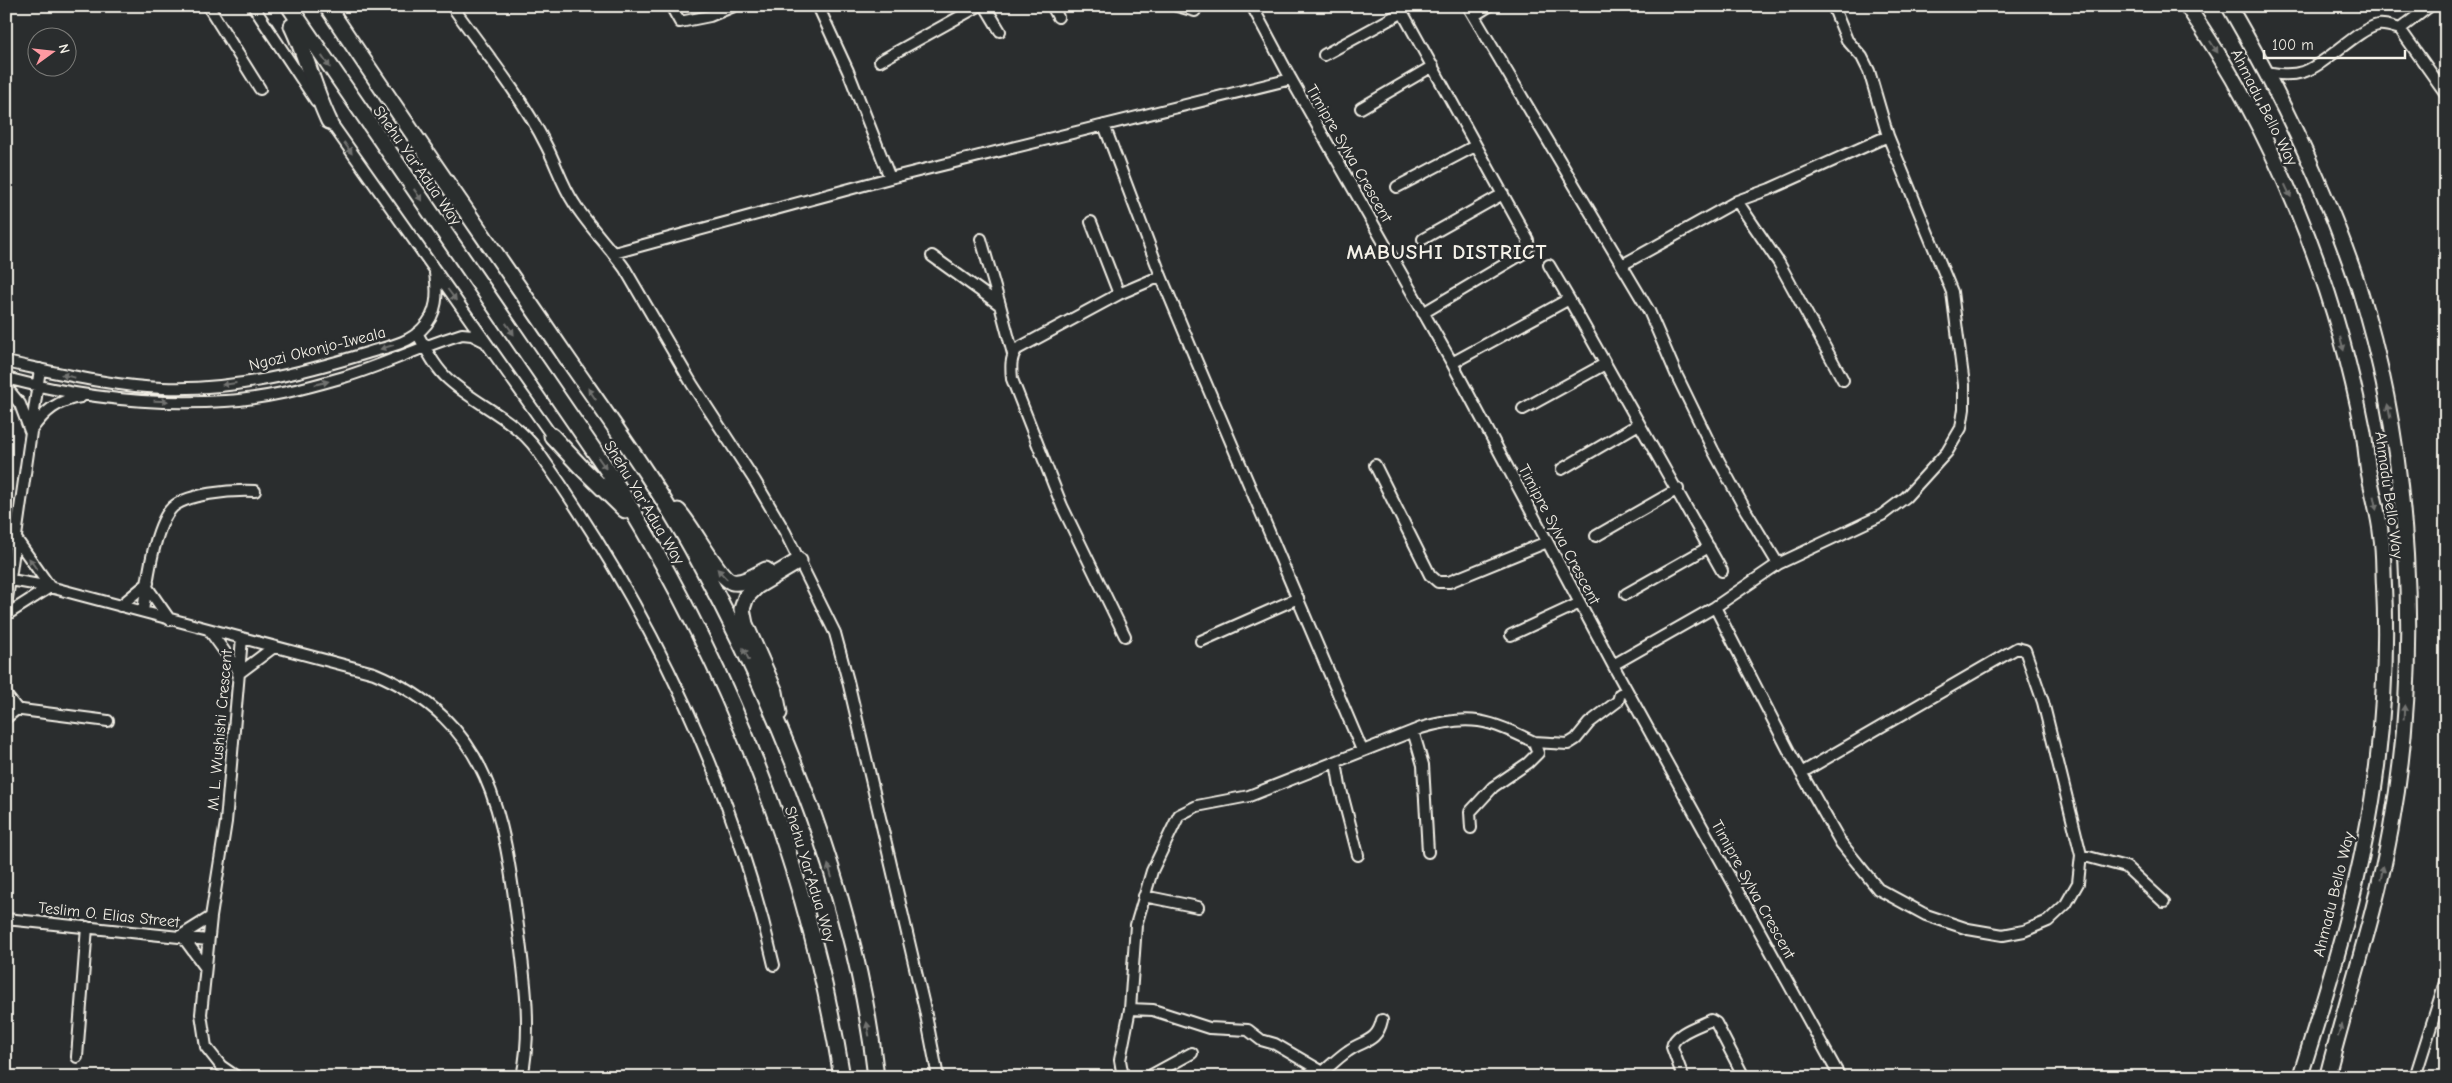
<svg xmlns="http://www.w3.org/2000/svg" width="2452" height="1083" viewBox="0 0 2452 1083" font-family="'Comic Neue',sans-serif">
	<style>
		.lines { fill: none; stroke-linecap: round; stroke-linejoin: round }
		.minor-casing { stroke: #f4f1e8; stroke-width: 14 }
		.major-casing { stroke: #f4f1e8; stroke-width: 18 }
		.highway-casing { stroke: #f4f1e8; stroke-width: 19 }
		.minor { stroke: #2a2d2e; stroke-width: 10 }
		.major { stroke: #2a2d2e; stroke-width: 14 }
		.highway { stroke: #2a2d2e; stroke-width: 15 }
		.oneway { fill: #71726f }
		.labels { text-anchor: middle; stroke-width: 5; stroke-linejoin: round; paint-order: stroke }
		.street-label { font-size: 16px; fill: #f4f1e8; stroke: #2a2d2e }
		.district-label { font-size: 21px; font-weight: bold; letter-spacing: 1px; fill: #f4f1e8; stroke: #2a2d2e }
	</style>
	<rect width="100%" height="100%" fill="#2a2d2e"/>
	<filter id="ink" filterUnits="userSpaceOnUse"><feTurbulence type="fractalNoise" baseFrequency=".02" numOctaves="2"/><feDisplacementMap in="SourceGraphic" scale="10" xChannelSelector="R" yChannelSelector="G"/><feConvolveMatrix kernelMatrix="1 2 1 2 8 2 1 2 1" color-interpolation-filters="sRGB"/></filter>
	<g filter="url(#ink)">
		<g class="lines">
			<g class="minor-casing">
				<path id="minor" d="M 208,6 L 260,89
					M 253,6 L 316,101
					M 452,6 C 484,51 521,95 546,145 C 556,164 562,185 574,203 C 589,227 609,246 625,269 L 692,384 L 755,481 L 785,532 L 835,633 L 848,681 L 925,1010 L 938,1077
					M 671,6 L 680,22 L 710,16 L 734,6
					M 818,6 L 848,71 L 890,178
					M 985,6 L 1000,31
					M 1052,6 L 1058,17
					M 1177,6 L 1195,11
					M 1252,6 L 1291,79 L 1452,363 L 1613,665 L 1840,1077
					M 1399,6 L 1528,240 L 1528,247 L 1524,253 L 1423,313
					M 1468,6 L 1649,311 L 1677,376 L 1713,450 L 1746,511 L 1778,564
					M 1475,15 L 1489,6
					M 2400,29 L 2430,6
					M 1324,55 L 1403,12
					M 880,61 L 979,6
					M 2265,72 C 2277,74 2290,76 2303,72 C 2326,65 2356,30 2378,25 C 2385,24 2393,27 2400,29 L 2446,94
					M 1361,108 L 1433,66
					M 327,117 L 552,436
					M 1104,125 L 1161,276 L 1196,360 L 1362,750
					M 1397,187 L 1475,146
					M 1737,201 L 1779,263 L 1843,380
					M 1091,222 L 1119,294
					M 981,239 L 1000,305
					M 1423,239 L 1503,194
					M 614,253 L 890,178 L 1291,79
					M 932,256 L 1000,305 L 1013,354
					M 1549,265 L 1569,299
					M 1622,265 L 1737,201 L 1770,189 L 1888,136
					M 417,333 C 426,349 435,368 449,380 C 477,405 515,419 537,450 C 648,606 731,778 774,965
					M 6,362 C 58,373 109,386 163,388 C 231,391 302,373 367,353 C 386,347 408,344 422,329 C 438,314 438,293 435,273
					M 1452,363 L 1569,299 L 1722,571
					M 6,378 C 78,397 151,406 225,401 C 265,399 306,388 344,377 C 384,365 422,346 462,334 L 472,335 L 484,341
					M 6,387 L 20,404 L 30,431
					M 1523,409 L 1605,364
					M 32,429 C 45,411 58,400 81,397
					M 1375,465 L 1430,575 L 1438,582 L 1449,582 L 1547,542
					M 1562,469 L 1639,424
					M 1596,536 L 1678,489
					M 17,540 L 50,587
					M 11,580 L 50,587 L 242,638
					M 147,587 L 170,620
					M 1626,594 L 1709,547
					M 6,606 L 40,369
					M 120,606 L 148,583
					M 1715,607 L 1790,753 L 1841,843 L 1878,889 L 1926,915 L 1968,929 L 2003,935 L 2024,931 L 2048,921 L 2066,904 L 2078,883 L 2081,855 L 2043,702 L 2025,650 L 2017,648 L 1801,773
					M 143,611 C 147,585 153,531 170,510 C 183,493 234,490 255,491
					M 6,615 L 50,587
					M 209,630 L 238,670
					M 1511,635 L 1580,603
					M 1125,636 L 1062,506 L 1012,379 C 1011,368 1010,358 1017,349 L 1119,294 L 1161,276
					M 1201,641 L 1298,598
					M 1613,665 L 1715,607 L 1778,564 L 1882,515 L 1906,497 L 1947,452 L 1961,428 L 1964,409 L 1964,385 L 1952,292 L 1888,136 L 1869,71 L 1862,57 L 1847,40 L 1833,6
					M 238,674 L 274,647
					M 6,695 L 17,709 L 6,718
					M 6,708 L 108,721
					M 1413,731 L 1423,765 L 1428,852
					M 1534,742 L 1568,744 L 1576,739 L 1589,723 L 1618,701 L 1620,694 L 1627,691
					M 1336,762 L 1340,786 L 1358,855
					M 2081,855 L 2126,867 L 2164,902
					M 1144,896 L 1198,907
					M 6,919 L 208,940
					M 179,937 L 211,917
					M 183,937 L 205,967
					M 77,1057 L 87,927
					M 1323,1072 L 1275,1044 L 1261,1040 L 1248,1030 L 1209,1028 L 1153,1010 L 1130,1009 L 1136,925 L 1152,871 L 1179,815 L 1197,806 L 1249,796 L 1421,728 C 1470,713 1489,720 1534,742 L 1538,753 L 1528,763 L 1493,787 L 1470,812 L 1471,828
					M 237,1077 L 221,1066 L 206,1047 L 201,1014 L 211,917 L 226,822 L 242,638 L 374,673 C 494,723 504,819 519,934 C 525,981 532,1030 522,1077
					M 1123,1077 L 1120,1060 L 1130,1009
					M 1148,1077 L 1192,1053
					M 1321,1077 L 1323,1072 C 1331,1065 1339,1057 1348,1051 C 1363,1040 1377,1043 1382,1020
					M 1683,1077 L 1672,1047 C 1674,1033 1699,1026 1711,1020 L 1716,1023 L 1744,1077
					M 2415,1077 L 2446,979"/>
			</g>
			<g class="major-casing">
				<path id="major" d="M 2187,6 C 2274,132 2334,280 2363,430 C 2366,445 2366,460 2369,474 C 2373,495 2379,515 2381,535 C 2384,552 2383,569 2384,586 C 2387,646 2384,706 2377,766 C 2364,872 2332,975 2300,1077
					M 2229,6 C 2280,94 2326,188 2358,285 C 2411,451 2422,657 2391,828 C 2376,913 2348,994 2327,1077"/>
			</g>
			<g class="highway-casing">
				<path id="highway" d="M 289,6 L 608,471 C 725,657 807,860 842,1077
					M 327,6 C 405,124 486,239 565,355 C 612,423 662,491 701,565 C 784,719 857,901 876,1077
					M 292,26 C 307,57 314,90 329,121
					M 552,436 L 581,467 L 625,510
					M 678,511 C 692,525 719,580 733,582 C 744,584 756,575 766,570
					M 779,713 L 775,692 L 745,624 L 742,609 L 746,597 L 757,586 L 799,561"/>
			</g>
			<use href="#minor" class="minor"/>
			<use href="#major" class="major"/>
			<use href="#highway" class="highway"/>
		</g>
		<defs><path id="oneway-solid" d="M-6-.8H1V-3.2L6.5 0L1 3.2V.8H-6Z" transform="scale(1.25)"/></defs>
		<g class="oneway">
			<use href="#oneway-solid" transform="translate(2214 47) rotate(57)"/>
			<use href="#oneway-solid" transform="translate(326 62) rotate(55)"/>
			<use href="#oneway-solid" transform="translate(348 148) rotate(55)"/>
			<use href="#oneway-solid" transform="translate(2288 191) rotate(65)"/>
			<use href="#oneway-solid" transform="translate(418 195) rotate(55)"/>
			<use href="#oneway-solid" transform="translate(452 295) rotate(53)"/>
			<use href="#oneway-solid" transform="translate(510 329) rotate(55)"/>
			<use href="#oneway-solid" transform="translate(2342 344) rotate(75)"/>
			<use href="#oneway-solid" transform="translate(387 347) rotate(163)"/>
			<use href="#oneway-solid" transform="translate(68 376) rotate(-167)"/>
			<use href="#oneway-solid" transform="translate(322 383) rotate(-14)"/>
			<use href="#oneway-solid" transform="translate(229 384) rotate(173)"/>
			<use href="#oneway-solid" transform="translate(592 394) rotate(-124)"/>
			<use href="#oneway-solid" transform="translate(161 401) rotate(2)"/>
			<use href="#oneway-solid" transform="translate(2389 411) rotate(-102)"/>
			<use href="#oneway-solid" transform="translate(602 463) rotate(55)"/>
			<use href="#oneway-solid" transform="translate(2375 503) rotate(78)"/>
			<use href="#oneway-solid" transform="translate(33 564) rotate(-125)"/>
			<use href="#oneway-solid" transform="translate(722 574) rotate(-133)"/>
			<use href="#oneway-solid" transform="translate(746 654) rotate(-116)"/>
			<use href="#oneway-solid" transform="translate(2404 712) rotate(-87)"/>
			<use href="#oneway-solid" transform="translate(830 871) rotate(-106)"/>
			<use href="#oneway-solid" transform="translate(2382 873) rotate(-78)"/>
			<use href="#oneway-solid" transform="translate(868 1029) rotate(-100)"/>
			<use href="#oneway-solid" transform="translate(2340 1030) rotate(-73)"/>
		</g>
	</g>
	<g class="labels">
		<g class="street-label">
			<text transform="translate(2265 107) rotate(63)" y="6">Ahmadu Bello Way</text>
			<text transform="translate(1350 153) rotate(60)" y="6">Timipre Sylva Crescent</text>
			<text transform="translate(418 165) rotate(55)" y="6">Shehu Yar'Adua Way</text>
			<text transform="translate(317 348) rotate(-14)" y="6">Ngozi Okonjo-Iweala</text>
			<text transform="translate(2390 495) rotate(82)" y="6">Ahmadu Bello Way</text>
			<text transform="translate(645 502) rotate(59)" y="6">Shehu Yar'Adua Way</text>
			<text transform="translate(1560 534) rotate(62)" y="6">Timipre Sylva Crescent</text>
			<text transform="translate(219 730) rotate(-85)" y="6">M. L. Wushishi Crescent</text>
			<text transform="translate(811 874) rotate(73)" y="6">Shehu Yar'Adua Way</text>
			<text transform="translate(1754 889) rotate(61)" y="6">Timipre Sylva Crescent</text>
			<text transform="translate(2333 894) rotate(-76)" y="6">Ahmadu Bello Way</text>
			<text transform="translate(109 914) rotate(6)" y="6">Teslim O. Elias Street</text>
		</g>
		<g class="district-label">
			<text x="1447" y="259">MABUSHI DISTRICT</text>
		</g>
	</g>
	<rect width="2452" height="1083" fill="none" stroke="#2a2d2e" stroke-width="25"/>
	<rect x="12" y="12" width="2427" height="1058" fill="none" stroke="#f4f1e8" stroke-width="2" filter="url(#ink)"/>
	<g transform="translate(52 52) rotate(75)"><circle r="24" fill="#2a2d2e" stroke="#7b7b78"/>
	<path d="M0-4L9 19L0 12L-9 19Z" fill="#ff9aa2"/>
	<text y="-8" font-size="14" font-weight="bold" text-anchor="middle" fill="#f4f1e8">N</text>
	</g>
	<path d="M2264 50v8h141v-8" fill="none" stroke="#f4f1e8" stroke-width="2.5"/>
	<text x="2272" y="50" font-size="15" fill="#f4f1e8" stroke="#2a2d2e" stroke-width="4" paint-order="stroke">100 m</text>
</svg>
